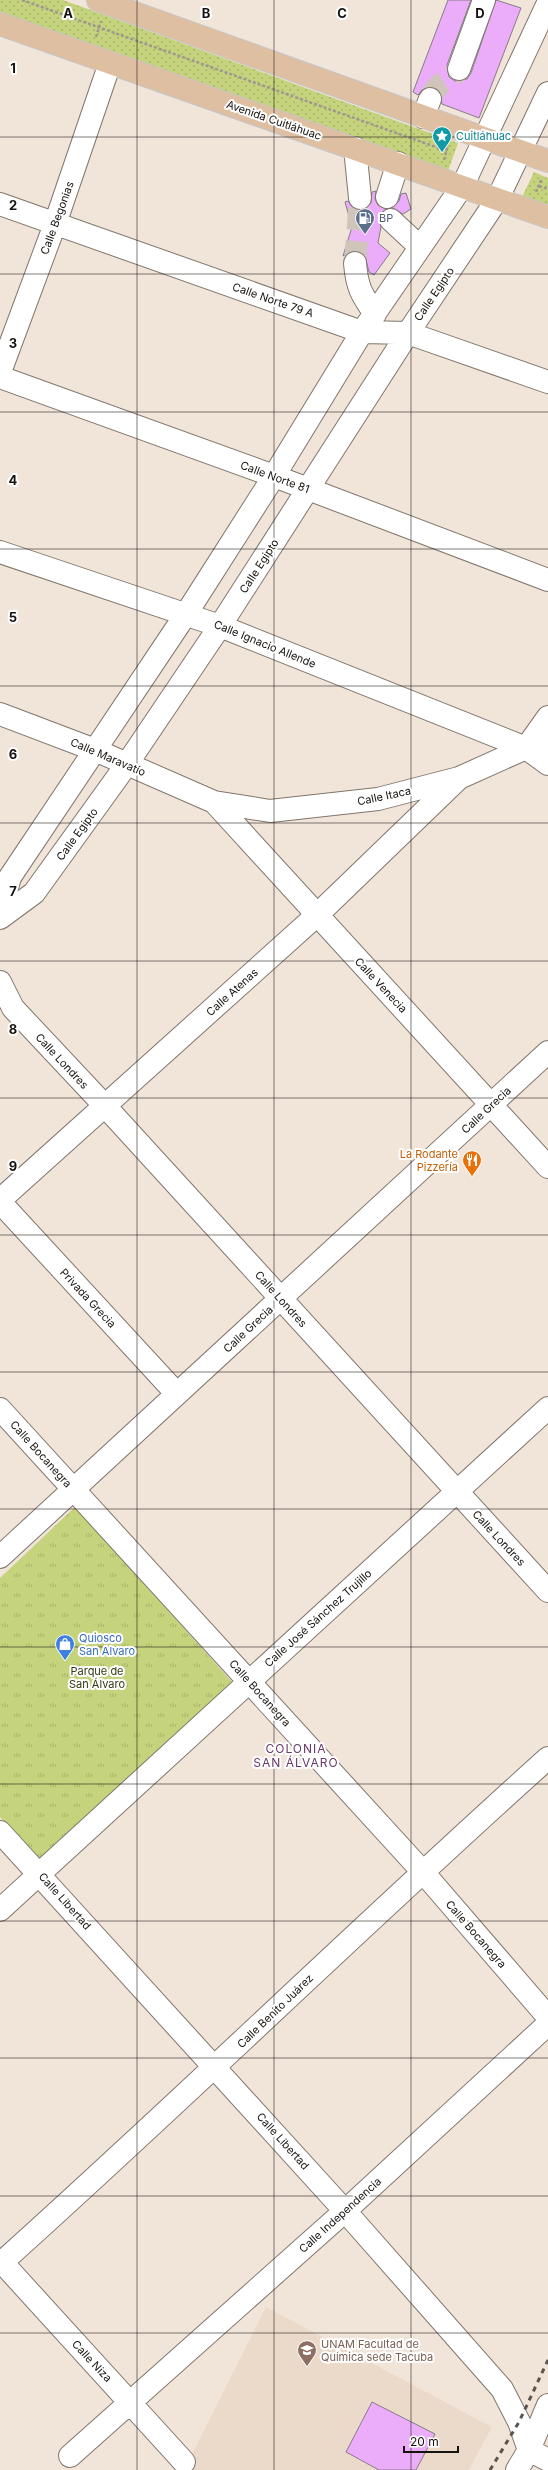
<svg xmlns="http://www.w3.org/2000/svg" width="548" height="2470" viewBox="0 0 548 2470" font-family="Inter,sans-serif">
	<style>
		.built { fill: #ebdac9 }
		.grass { fill: url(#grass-dots) }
		.park { fill: url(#park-tufts) }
		.building { fill: #ebadf9; stroke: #857c87 }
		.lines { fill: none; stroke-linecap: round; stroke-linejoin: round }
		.minor-tunnel { stroke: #d0c5bb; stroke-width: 22; stroke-dasharray: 22 11; stroke-linecap: butt }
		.minor-casing { stroke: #80766c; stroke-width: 24 }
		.major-casing { stroke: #c7c6c5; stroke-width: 24 }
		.path { stroke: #a0978f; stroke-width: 2.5; stroke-dasharray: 3 2; stroke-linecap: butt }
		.minor { stroke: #fff; stroke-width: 22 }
		.major { stroke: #dfbfa2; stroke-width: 22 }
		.rail { stroke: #5c554f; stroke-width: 3; stroke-dasharray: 5 5; stroke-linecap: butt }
		.grid { fill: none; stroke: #16120e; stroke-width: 1; stroke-opacity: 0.55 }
		.labels { text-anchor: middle; stroke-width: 4; stroke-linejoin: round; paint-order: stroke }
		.street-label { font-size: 11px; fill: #16120e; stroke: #fff }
		.culture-label { font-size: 11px; fill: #0d838f; stroke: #fff; text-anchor: start }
		.service-label { font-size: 11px; fill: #4e5e75; stroke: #fff; text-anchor: start }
		.food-label { font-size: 11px; fill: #c56008; stroke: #fff; text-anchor: end }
		.shop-label { font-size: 11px; fill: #366cbe; stroke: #fff; text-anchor: start }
		.park-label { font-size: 11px; fill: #333910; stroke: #fff }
		.education-label { font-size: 11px; fill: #785e54; stroke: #fff; text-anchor: start }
		.neighbourhood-label { font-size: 12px; letter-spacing: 1px; fill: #68386b; stroke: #fff }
		.grid-label { font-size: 13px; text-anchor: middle; font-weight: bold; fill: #16120e; stroke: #fff; stroke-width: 4; stroke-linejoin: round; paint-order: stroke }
	</style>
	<defs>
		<pattern id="grass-dots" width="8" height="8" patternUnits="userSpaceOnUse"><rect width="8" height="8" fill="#c5d37c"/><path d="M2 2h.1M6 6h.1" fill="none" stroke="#a8b46a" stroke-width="1.8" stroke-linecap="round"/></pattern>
		<pattern id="park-tufts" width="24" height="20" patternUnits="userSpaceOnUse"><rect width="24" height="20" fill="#c5d37c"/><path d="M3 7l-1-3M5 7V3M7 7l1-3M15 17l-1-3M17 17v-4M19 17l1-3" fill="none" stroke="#a8b46a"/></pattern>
	</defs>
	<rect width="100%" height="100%" fill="#f1e5da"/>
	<path class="built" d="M 266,2307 L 492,2427 L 469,2470 L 184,2470 Z"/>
	<path class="grass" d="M 0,0 L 63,0 L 458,143 L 448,171 L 0,12 Z
		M 534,172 L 548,178 L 548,207 L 522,197 Z"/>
	<path class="park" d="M 75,1507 L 233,1683 L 40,1863 L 0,1817 L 0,1578 Z"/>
	<path class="building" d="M 448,0 L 471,0 L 447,65 L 449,77 L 455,81 L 467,79 L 471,73 L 496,0 L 521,8 L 479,118 L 442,104 L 440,92 L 434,87 L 423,89 L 418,95 L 413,92 Z
		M 376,191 L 375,199 L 378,205 L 386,209 L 379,218 L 381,227 L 378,243 L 390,253 L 374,275 L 369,272 L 365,256 L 360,252 L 353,251 L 343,256 L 352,227 L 345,202 L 348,201 L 355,209 L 362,210 L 371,203 L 372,192 Z
		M 406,193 L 411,209 L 403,214 L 392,208 L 399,201 L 401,194 Z
		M 372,2402 L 435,2434 L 416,2470 L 379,2470 L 346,2452 Z"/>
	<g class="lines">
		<path class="minor-tunnel" d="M 430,99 C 439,78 448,85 459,69
			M 355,263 L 360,198"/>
		<g class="minor-casing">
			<path id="minor" d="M 459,69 L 484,0
				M 423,117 L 430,99
				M 355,148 L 360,198
				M 387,197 L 398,163
				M 0,204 L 362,332 L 408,333 L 548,382
				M 391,220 L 420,247
				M 355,263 C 357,287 361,294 375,314
				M 0,372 L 55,224 L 110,63
				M 0,377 L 274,476 L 548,580
				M 0,552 L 220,626 L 526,748 L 548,764
				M 0,714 L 95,750 L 214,802 L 270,811 L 378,799 L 459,778 L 526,748 L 548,744
				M 526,748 L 548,717
				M 214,802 L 548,1167
				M 0,913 L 10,877 L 186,614 L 274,476 L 362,332 L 463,185 L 548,3
				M 0,918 L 34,893 L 127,764 L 220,626 L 408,333 L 498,198 L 548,93
				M 0,982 L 13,1008 L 105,1106 L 548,1591
				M 0,1200 L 317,915 L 459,778
				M 0,1202 L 177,1394
				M 0,1409 L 422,1871 L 548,2017
				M 0,1557 L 548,1052
				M 0,1832 L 345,2211 L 502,2389 L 519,2422 L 529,2450 L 548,2460
				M 0,1910 L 548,1408
				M 0,2260 L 184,2462
				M 0,2264 C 185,2098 363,1924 548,1758
				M 70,2456 L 345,2211 L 548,2024
				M 517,2470 L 529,2450 L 548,2405"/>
		</g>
		<g class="major-casing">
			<path id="major" d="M 98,0 L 548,161
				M 0,24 L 548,217"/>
		</g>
		<path class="path" d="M 22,0 L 447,151
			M 96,37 L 101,21
			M 444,160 L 448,145
			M 539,186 L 548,189
			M 536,192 L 542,178"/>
		<use href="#minor" class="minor"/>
		<use href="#major" class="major"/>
		<path class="rail" d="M 490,2470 L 519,2422 L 548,2360"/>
	</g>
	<path class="grid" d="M 137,0 L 137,2470M 274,0 L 274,2470M 411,0 L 411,2470M 0,137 L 548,137M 0,274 L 548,274M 0,412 L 548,412M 0,549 L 548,549M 0,686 L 548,686M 0,823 L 548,823M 0,961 L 548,961M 0,1098 L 548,1098M 0,1235 L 548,1235M 0,1372 L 548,1372M 0,1509 L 548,1509M 0,1647 L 548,1647M 0,1784 L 548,1784M 0,1921 L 548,1921M 0,2058 L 548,2058M 0,2196 L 548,2196M 0,2333 L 548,2333"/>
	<defs>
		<g id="sight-pin" transform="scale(1)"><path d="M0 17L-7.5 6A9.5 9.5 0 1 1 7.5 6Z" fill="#0f9aa8" stroke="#fff"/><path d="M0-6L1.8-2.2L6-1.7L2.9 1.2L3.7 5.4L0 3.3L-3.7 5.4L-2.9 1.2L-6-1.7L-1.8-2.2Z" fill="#fff"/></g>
		<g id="fuel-pin" transform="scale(1)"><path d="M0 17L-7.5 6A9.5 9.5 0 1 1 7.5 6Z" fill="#5c6f8a" stroke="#fff"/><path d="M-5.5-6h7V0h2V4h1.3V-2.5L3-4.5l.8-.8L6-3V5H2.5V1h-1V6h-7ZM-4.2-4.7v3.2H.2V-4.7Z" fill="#fff"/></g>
		<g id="restaurant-pin" transform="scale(1)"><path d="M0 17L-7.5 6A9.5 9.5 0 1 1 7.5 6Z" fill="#e8710a" stroke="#fff"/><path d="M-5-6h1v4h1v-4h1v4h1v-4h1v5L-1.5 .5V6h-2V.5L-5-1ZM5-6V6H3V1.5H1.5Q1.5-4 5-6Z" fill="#fff"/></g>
		<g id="shop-pin" transform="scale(1)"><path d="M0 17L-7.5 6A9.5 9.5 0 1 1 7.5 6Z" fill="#3f7fe0" stroke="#fff"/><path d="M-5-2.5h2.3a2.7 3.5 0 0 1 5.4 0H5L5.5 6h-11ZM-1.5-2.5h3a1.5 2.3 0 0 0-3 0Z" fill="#fff"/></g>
		<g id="university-pin" transform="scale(1)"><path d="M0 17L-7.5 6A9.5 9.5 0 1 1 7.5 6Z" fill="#8d6e63" stroke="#fff"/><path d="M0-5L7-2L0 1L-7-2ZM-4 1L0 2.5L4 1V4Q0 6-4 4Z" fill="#fff"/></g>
	</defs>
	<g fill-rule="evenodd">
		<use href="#sight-pin" x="442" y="136"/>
		<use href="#fuel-pin" x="365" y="218"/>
		<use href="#restaurant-pin" x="472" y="1160"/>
		<use href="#shop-pin" x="65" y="1644"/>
		<use href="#university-pin" x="307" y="2350"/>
	</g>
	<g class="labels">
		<g class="street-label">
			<text transform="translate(274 120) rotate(19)" y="4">Avenida Cuitláhuac</text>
			<text transform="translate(57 218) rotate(-70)" y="4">Calle Begonias</text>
			<text transform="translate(434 294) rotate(-56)" y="4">Calle Egipto</text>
			<text transform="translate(273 300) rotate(19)" y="4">Calle Norte 79 A</text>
			<text transform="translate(275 477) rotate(20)" y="4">Calle Norte 81</text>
			<text transform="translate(259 566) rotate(-57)" y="4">Calle Egipto</text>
			<text transform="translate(265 644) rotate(22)" y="4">Calle Ignacio Allende</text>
			<text transform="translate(108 757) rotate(23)" y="4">Calle Maravatío</text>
			<text transform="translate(384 796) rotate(-12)" y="4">Calle Itaca</text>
			<text transform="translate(77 834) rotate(-54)" y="4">Calle Egipto</text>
			<text transform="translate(381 985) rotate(47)" y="4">Calle Venecia</text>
			<text transform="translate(232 992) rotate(-42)" y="4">Calle Atenas</text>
			<text transform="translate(62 1061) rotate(47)" y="4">Calle Londres</text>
			<text transform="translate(486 1110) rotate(-43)" y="4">Calle Grecia</text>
			<text transform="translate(88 1298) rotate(47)" y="4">Privada Grecia</text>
			<text transform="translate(281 1299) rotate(48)" y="4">Calle Londres</text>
			<text transform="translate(248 1329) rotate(-43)" y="4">Calle Grecia</text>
			<text transform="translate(41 1454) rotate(48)" y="4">Calle Bocanegra</text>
			<text transform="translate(499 1538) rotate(47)" y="4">Calle Londres</text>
			<text transform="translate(318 1618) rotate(-42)" y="4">Calle José Sánchez Trujillo</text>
			<text transform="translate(260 1693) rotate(48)" y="4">Calle Bocanegra</text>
			<text transform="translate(65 1901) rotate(48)" y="4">Calle Libertad</text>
			<text transform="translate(476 1934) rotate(49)" y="4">Calle Bocanegra</text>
			<text transform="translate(275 2011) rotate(-44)" y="4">Calle Benito Juárez</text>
			<text transform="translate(283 2141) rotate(48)" y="4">Calle Libertad</text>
			<text transform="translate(340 2215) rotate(-42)" y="4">Calle Independencia</text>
			<text transform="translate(92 2361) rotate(47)" y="4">Calle Niza</text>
		</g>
		<g class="culture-label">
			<text x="456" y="140">Cuitláhuac</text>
		</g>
		<g class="service-label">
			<text x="379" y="222">BP</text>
		</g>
		<g class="food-label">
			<text x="458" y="1158">La Rodante<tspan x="458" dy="13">Pizzería</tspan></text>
		</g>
		<g class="shop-label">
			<text x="79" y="1642">Quiosco<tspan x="79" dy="13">San Alvaro</tspan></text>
		</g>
		<g class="park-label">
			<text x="97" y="1675">Parque de<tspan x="97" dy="13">San Álvaro</tspan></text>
		</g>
		<g class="education-label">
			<text x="321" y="2348">UNAM Facultad de<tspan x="321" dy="13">Química sede Tacuba</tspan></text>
		</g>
		<g class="neighbourhood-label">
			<text x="296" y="1753">COLONIA<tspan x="296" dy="14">SAN ÁLVARO</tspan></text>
		</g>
	</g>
	<g class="grid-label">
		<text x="68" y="18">A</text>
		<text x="206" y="18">B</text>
		<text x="342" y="18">C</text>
		<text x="480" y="18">D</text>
		<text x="13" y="73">1</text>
		<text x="13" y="210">2</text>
		<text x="13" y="348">3</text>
		<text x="13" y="485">4</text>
		<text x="13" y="622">5</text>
		<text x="13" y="759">6</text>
		<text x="13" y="896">7</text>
		<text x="13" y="1034">8</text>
		<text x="13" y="1171">9</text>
	</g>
	<path d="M404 2446v6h54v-6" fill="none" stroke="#16120e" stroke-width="2"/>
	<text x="410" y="2446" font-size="12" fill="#16120e" stroke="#ffffff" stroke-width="3" paint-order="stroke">20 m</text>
</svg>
